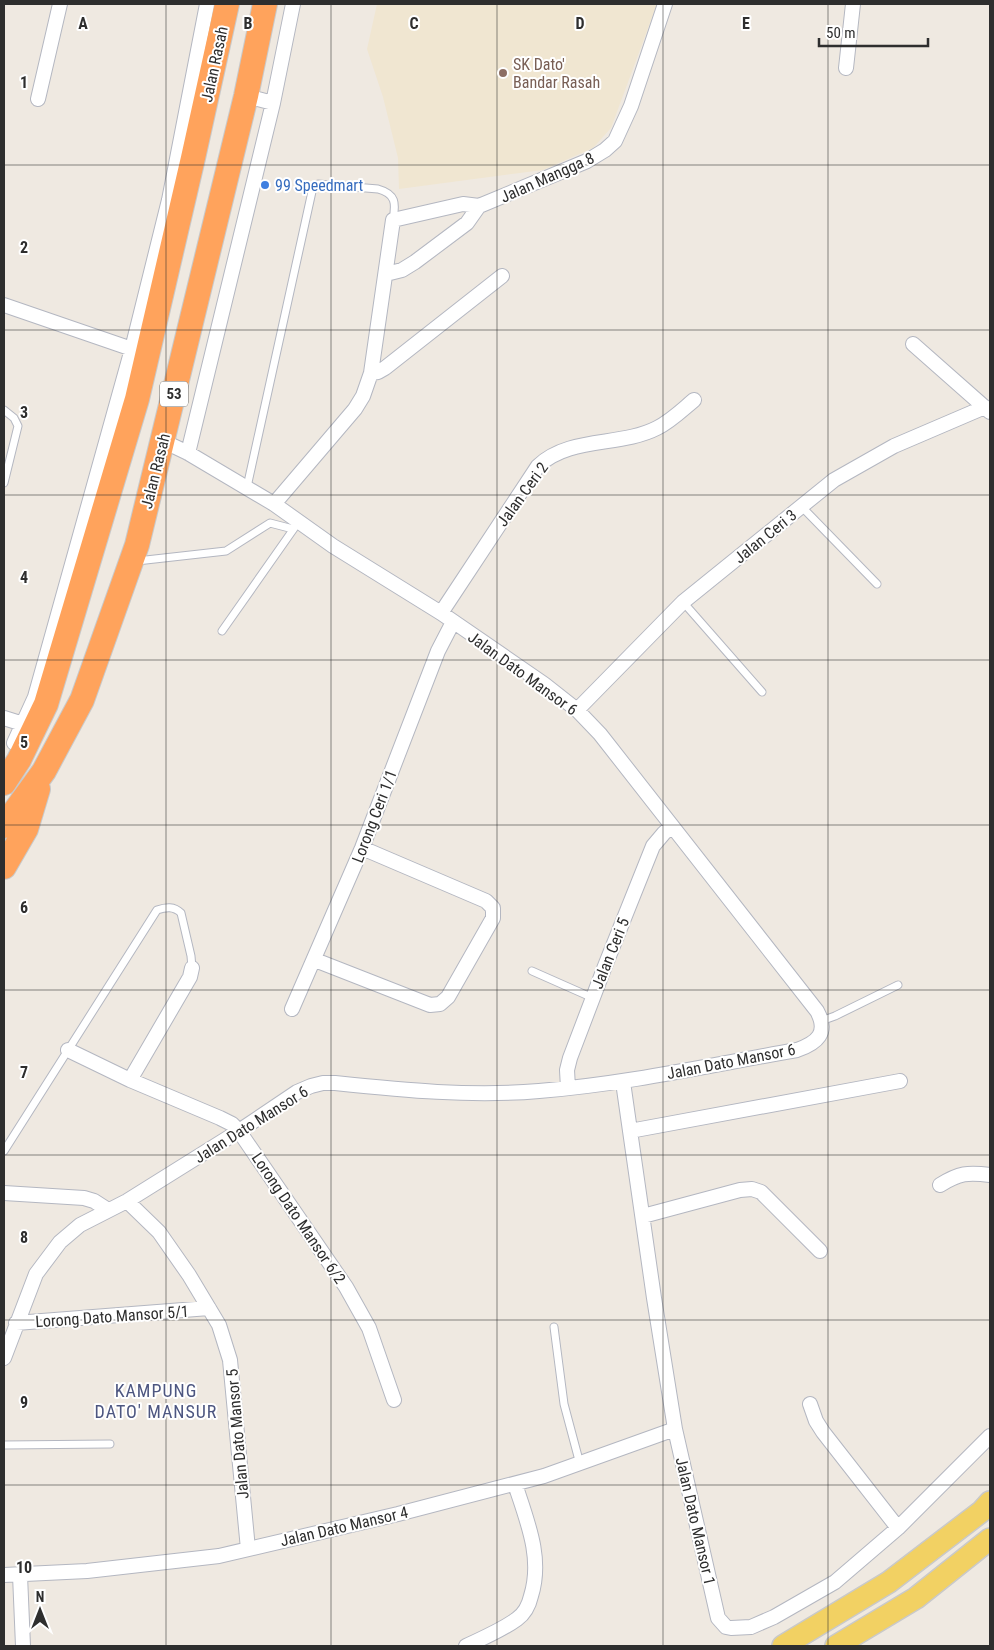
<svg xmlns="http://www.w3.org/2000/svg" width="994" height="1650" viewBox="0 0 994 1650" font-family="'Roboto Condensed',sans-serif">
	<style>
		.education { fill: #f0e6d1 }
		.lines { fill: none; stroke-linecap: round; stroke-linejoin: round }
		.lane-casing { stroke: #b4b7c1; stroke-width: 9 }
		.street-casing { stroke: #b4b7c1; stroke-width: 16 }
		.primary-casing { stroke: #c9c9c9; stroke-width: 24 }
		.highway-casing { stroke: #c9c9c9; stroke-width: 26 }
		.lane { stroke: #fff; stroke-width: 7 }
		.street { stroke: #fff; stroke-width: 14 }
		.primary { stroke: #f2d163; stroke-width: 21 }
		.highway { stroke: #ffa35c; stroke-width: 24 }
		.grid { fill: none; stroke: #2e2e2e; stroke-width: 1; stroke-opacity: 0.55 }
		.education-dot { fill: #8d6e63; stroke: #fff; stroke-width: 2 }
		.shop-dot { fill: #3f7fe0; stroke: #fff; stroke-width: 2 }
		.labels { text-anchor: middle; stroke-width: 4; stroke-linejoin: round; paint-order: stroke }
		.shield { fill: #fff; stroke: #6d6d6d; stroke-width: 1 }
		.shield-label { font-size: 15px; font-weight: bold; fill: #2e2e2e }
		.street-label { font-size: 16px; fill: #2e2e2e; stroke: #fff }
		.education-label { font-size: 16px; fill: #785e54; stroke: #fff; text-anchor: start }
		.shop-label { font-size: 16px; fill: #366cbe; stroke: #fff; text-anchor: start }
		.neighbourhood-label { font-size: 18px; letter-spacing: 1px; fill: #4d5680; stroke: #fff }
		.grid-label { font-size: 16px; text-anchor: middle; font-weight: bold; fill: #2e2e2e; stroke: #fff; stroke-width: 4; stroke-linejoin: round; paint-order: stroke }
	</style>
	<rect width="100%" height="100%" fill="#efe9e1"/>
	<path class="education" d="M 377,4 L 657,4 L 611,128 L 593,148 L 543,170 L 399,189 L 398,158 L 383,97 L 367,49 Z"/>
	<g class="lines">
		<g class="lane-casing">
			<path id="lane" d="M 4,410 L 14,418 L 18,426 L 4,483
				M 247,487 L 313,187 L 318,184 L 378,189 C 396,194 396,203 393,220
				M 801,506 L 877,584
				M 137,561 L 226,551 L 270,523 L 293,529
				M 683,602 L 762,692
				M 222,631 L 295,527
				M 532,971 L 593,998
				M 821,1021 L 835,1016 L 898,985
				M 4,1151 L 157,910 C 166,907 174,906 181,913 L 191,956 L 192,968
				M 554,1327 L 564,1404 L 580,1464
				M 4,1445 L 110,1444"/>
		</g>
		<g class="street-casing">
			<path id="street" d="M 846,68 L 853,4
				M 246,96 L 273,103
				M 38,99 L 60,4
				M 479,206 L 587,161 L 605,150 L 615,141 L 631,106 L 665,4
				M 4,305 L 132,349
				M 913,344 L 990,412
				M 371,373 L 378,372 L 385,368 L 502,276
				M 188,453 L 273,103 L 293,4
				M 274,504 L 355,409 L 363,396 L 371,373 L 393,220 L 463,204 L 479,206 L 467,223 L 415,262 L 402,270 L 386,274
				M 441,613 L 538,466 C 570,436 620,447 657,428 C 671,421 682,410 694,400
				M 577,710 L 683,602 L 834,480 L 894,446 L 985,407
				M 4,718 L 23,724
				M 14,743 L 35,697 L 132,349 L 169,200 L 207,4
				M 315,960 L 430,1005 L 440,1004 L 448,997 L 493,918 L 493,908 L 486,901 L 362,848
				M 292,1009 L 362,848 L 438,651 L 453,622
				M 68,1050 L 130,1080 L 220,1118 L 232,1124 L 239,1131 L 346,1287 L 369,1328 L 394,1400
				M 130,1080 L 190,977 L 192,968
				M 623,1082 L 654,1298 L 675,1429 L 718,1618 L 726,1627 L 731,1628 L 751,1627 L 774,1617 L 835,1582 L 898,1528 L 990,1436
				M 568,1088 L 567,1070 L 570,1058 L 605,966 L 653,846 L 664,833 L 672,826
				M 630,1131 L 900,1081
				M 940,1185 C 959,1173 968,1172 990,1175
				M 4,1193 L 84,1198 L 94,1201 L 108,1210
				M 127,1201 L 159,1232 L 189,1275 L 219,1325 L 230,1360 L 248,1549
				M 643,1216 L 740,1190 L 752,1189 L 761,1192 L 820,1251
				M 16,1323 L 209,1308
				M 4,1358 L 36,1274 L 60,1242 L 80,1225 L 127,1201 L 239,1131 L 297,1092 L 311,1086 L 323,1083 L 335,1083 C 403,1090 471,1097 539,1091 C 626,1084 711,1065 797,1050 C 817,1043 829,1033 817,1011 L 600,734 L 577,710 L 544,684 L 441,613 L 333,546 L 274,504 L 188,453 L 163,441
				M 810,1404 L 816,1421 L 823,1432 L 898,1528
				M 4,1575 L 87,1571 L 219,1556 L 398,1514 L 544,1476 L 675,1429
				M 20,1575 L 23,1646
				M 466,1646 C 483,1638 502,1630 517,1619 C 524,1614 529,1605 531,1596 C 543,1558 527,1521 515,1484"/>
		</g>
		<g class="primary-casing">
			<path id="primary" d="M 783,1646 L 889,1582 L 982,1511 L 990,1502
				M 836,1646 L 916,1598 L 990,1539"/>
		</g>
		<g class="highway-casing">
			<path id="highway" d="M 4,783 L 19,760 L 46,704 L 137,399 L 193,158 L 227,4
				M 4,826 L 44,771 L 82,700 L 137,545 L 246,96 L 265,4
				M 4,867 L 26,829 L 38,789"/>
		</g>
		<use href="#lane" class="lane"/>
		<use href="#street" class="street"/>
		<use href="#primary" class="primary"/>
		<use href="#highway" class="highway"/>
	</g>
	<path class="grid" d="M 166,4 L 166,1646M 331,4 L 331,1646M 497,4 L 497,1646M 663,4 L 663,1646M 828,4 L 828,1646M 4,165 L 990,165M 4,330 L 990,330M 4,495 L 990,495M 4,660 L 990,660M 4,825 L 990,825M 4,990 L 990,990M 4,1155 L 990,1155M 4,1320 L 990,1320M 4,1485 L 990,1485"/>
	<circle class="education-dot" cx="503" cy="73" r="5"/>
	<circle class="shop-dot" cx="265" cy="185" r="5"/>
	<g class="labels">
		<rect class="shield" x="160" y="381.5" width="28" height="25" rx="4"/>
		<g class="shield-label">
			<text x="174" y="399">53</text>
		</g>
		<g class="street-label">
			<text transform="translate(214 64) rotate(-78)" y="6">Jalan Rasah</text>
			<text transform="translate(547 177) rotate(-24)" y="6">Jalan Mangga 8</text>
			<text transform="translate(155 471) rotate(-76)" y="6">Jalan Rasah</text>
			<text transform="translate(522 494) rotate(-54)" y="6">Jalan Ceri 2</text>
			<text transform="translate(765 536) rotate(-39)" y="6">Jalan Ceri 3</text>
			<text transform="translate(523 673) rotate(36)" y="6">Jalan Dato Mansor 6</text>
			<text transform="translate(374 816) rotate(-69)" y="6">Lorong Ceri 1/1</text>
			<text transform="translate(610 953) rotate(-68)" y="6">Jalan Ceri 5</text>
			<text transform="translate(731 1061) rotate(-11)" y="6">Jalan Dato Mansor 6</text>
			<text transform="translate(251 1124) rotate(-32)" y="6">Jalan Dato Mansor 6</text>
			<text transform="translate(299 1218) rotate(56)" y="6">Lorong Dato Mansor 6/2</text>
			<text transform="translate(112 1316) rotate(-4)" y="6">Lorong Dato Mansor 5/1</text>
			<text transform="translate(237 1434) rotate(-95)" y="6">Jalan Dato Mansor 5</text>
			<text transform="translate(696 1521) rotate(77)" y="6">Jalan Dato Mansor 1</text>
			<text transform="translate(344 1526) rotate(-13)" y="6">Jalan Dato Mansor 4</text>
		</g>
		<g class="education-label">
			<text x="513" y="70">SK Dato'<tspan x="513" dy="18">Bandar Rasah</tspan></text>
		</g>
		<g class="shop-label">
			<text x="275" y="191">99 Speedmart</text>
		</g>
		<g class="neighbourhood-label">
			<text x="156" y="1397">KAMPUNG<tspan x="156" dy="21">DATO' MANSUR</tspan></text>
		</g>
	</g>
	<g class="grid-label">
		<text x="83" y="29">A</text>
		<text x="248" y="29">B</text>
		<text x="414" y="29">C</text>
		<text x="580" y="29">D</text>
		<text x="746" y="29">E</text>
		<text x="24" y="88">1</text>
		<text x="24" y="253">2</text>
		<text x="24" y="418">3</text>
		<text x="24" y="583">4</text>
		<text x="24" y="748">5</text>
		<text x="24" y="913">6</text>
		<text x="24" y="1078">7</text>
		<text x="24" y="1243">8</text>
		<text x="24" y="1408">9</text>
		<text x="24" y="1573">10</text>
	</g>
	<rect width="994" height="1650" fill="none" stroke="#2e2e2e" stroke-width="10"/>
	<g transform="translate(40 1610)" stroke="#ffffff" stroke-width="4" paint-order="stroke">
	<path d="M0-4L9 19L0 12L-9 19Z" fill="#2e2e2e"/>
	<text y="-8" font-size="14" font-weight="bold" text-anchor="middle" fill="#2e2e2e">N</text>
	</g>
	<path d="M819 38v8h109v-8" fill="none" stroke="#2e2e2e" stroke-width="2.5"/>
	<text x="826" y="38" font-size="15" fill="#2e2e2e" stroke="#ffffff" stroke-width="4" paint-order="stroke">50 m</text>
</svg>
